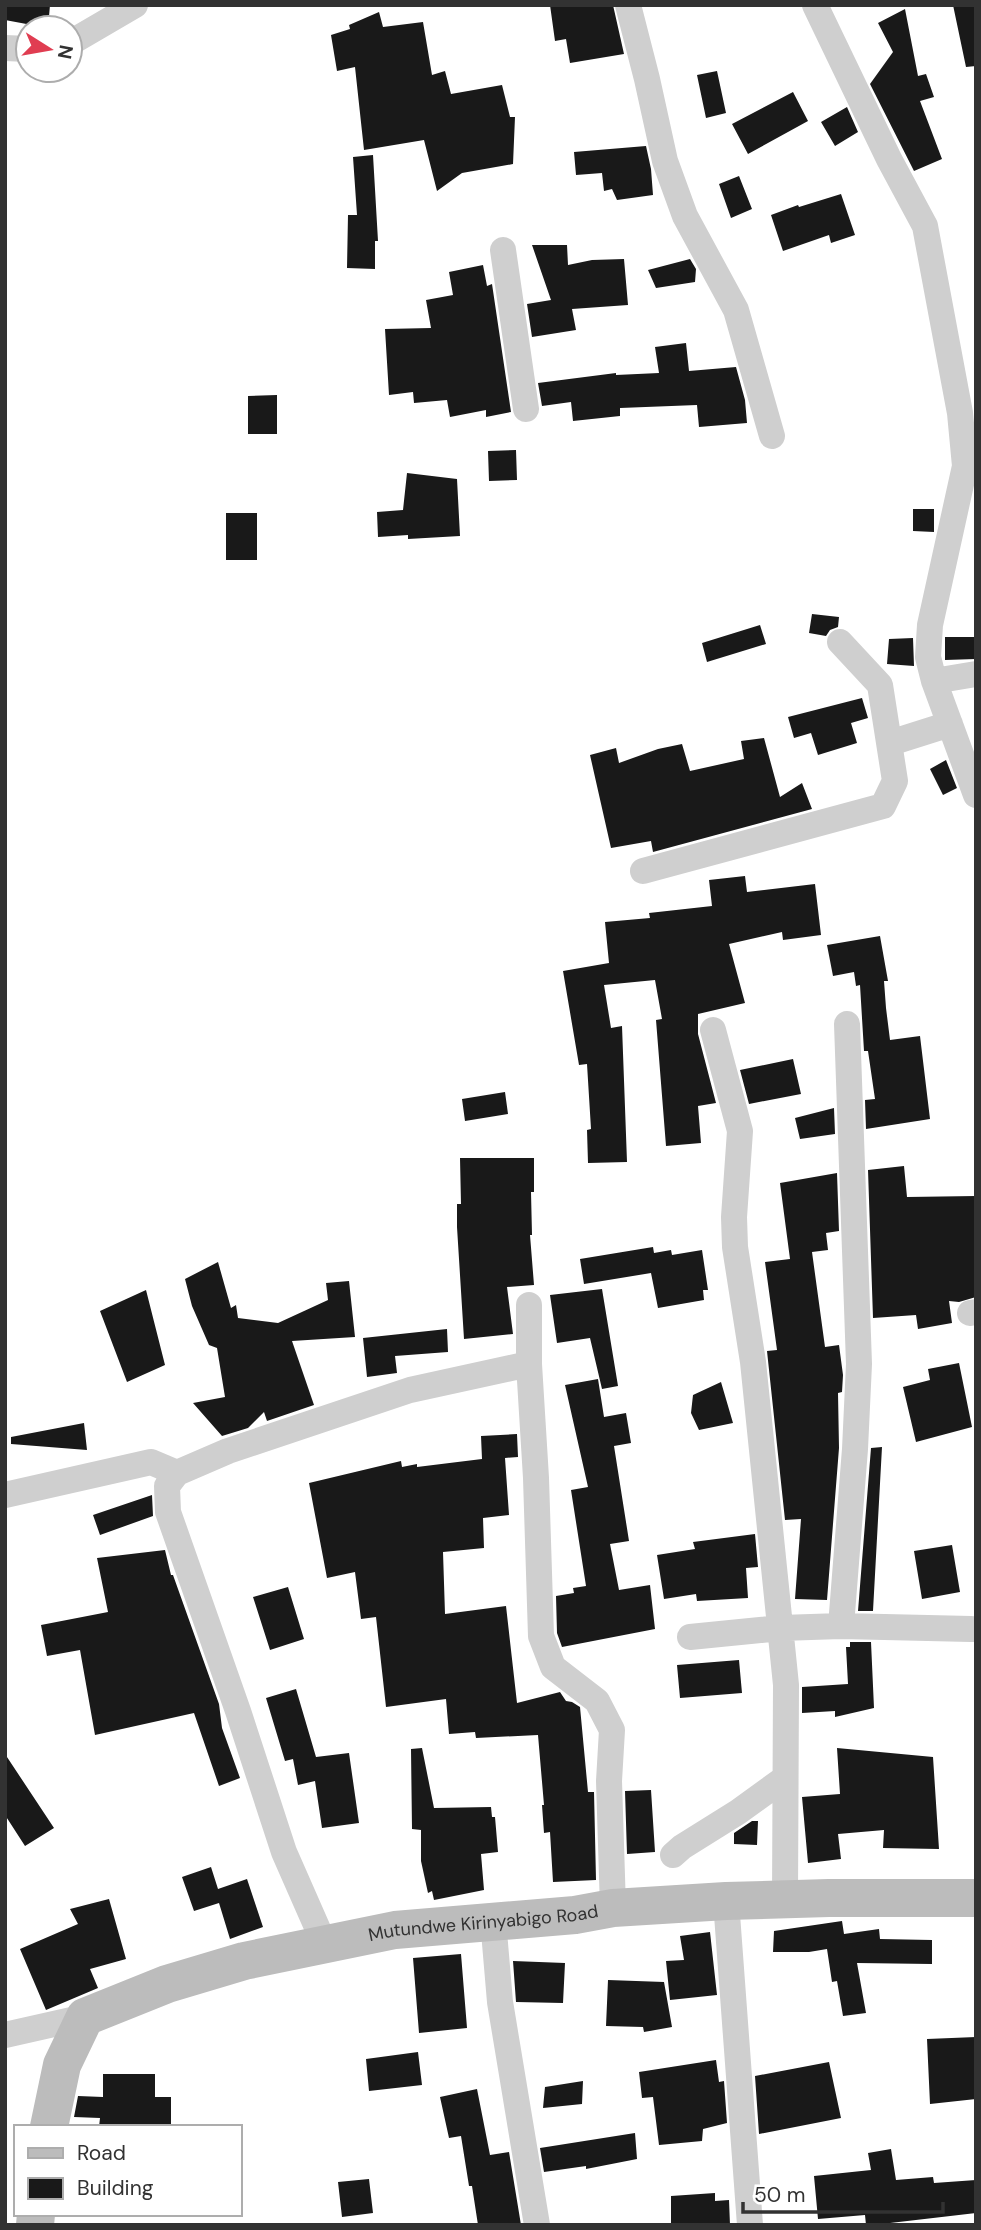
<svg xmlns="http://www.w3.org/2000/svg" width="981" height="2230" viewBox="0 0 981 2230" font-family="'DM Sans',sans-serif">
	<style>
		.building { fill: #191919 }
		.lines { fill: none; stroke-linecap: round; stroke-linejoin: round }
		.street { stroke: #cfcfcf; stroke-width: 26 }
		.secondary { stroke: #bcbcbc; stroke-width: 38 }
		.labels { text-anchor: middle; stroke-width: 7; stroke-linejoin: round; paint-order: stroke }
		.street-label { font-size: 18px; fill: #323232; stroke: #fff }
	</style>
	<rect width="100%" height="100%" fill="#fff"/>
	<path class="building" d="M 5,5 L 50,5 L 48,28 L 5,20 Z
		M 550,5 L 613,5 L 624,54 L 570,63 L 566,39 L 555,41 Z
		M 953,5 L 976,5 L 976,66 L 966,67 Z
		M 905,9 L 918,76 L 926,74 L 934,97 L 920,101 L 942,159 L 914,171 L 870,84 L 893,52 L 878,23 Z
		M 379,12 L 383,27 L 423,22 L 432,75 L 445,71 L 451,94 L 502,85 L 510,117 L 515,117 L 513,164 L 462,173 L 437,191 L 424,140 L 364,150 L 355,67 L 337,71 L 331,35 L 350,29 L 349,25 Z
		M 717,71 L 726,113 L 706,118 L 697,75 Z
		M 793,92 L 808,121 L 748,154 L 732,124 Z
		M 847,107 L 858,132 L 835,146 L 821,122 Z
		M 646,146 L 651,169 L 653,195 L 617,200 L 612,189 L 604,191 L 602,173 L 576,175 L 574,152 Z
		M 373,155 L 378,241 L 375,241 L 375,269 L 347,268 L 348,215 L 357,215 L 353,157 Z
		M 739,176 L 752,209 L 731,218 L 719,184 Z
		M 841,194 L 855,235 L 831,243 L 829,235 L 783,251 L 771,215 L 798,205 L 799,207 Z
		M 532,245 L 567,245 L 568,265 L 592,260 L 624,259 L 628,305 L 572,309 L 576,330 L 532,337 L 527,304 L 551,300 Z
		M 690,259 L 696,269 L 695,282 L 656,288 L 648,270 Z
		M 483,265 L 487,286 L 492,284 L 511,412 L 486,417 L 486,410 L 450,417 L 447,400 L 414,403 L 413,392 L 389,395 L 385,329 L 431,328 L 426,300 L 453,295 L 449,272 Z
		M 686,343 L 689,371 L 736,367 L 745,400 L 747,423 L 699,427 L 697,405 L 620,408 L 620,416 L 573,421 L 571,402 L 542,406 L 538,383 L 616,373 L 616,375 L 659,373 L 655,347 Z
		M 277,395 L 277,434 L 248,434 L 248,396 Z
		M 516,450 L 517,480 L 489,481 L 488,451 Z
		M 407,473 L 457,479 L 460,536 L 408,539 L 408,535 L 378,537 L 377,512 L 403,510 Z
		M 913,509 L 934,509 L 934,532 L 913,531 Z
		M 226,513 L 257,513 L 257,560 L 226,560 Z
		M 812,614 L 839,617 L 838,627 L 830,630 L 826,636 L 809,633 Z
		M 760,625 L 766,644 L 707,662 L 702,643 Z
		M 945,637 L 976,637 L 976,659 L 945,660 Z
		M 913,638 L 914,666 L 887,664 L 889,639 Z
		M 862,698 L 868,718 L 851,723 L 857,743 L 818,755 L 811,733 L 794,738 L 788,717 Z
		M 764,738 L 780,797 L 802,783 L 812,809 L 653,852 L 651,841 L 611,848 L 590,755 L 616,748 L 619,763 L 658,749 L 682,744 L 690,771 L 744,759 L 741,741 Z
		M 946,760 L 957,788 L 943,795 L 930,769 Z
		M 745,876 L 747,892 L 815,884 L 821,935 L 783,940 L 782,932 L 729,944 L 745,1003 L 698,1014 L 698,1034 L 716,1103 L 698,1106 L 701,1143 L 666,1146 L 656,1020 L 662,1019 L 655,980 L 604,985 L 611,1028 L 622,1026 L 627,1162 L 588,1163 L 587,1130 L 591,1129 L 587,1064 L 579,1065 L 563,971 L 609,963 L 605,922 L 650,918 L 649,913 L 712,906 L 709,880 Z
		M 880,936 L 888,981 L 884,981 L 886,1008 L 890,1040 L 920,1036 L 930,1119 L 866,1129 L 865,1100 L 875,1099 L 868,1051 L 864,1051 L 860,985 L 856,986 L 854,972 L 833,976 L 827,945 Z
		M 793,1059 L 801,1094 L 749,1104 L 740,1070 Z
		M 505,1092 L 508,1114 L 465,1121 L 462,1099 Z
		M 834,1108 L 835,1134 L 800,1139 L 795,1118 Z
		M 460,1158 L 534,1158 L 534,1192 L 531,1192 L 532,1235 L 530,1235 L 534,1285 L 507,1287 L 513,1334 L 464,1339 L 457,1227 L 457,1204 L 461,1204 Z
		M 904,1166 L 907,1197 L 976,1196 L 976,1297 L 959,1302 L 949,1301 L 952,1323 L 918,1329 L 916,1315 L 873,1318 L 868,1170 Z
		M 837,1173 L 839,1231 L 826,1233 L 828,1250 L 812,1252 L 825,1347 L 839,1345 L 843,1375 L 842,1392 L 838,1393 L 839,1448 L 827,1600 L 795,1599 L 801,1519 L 785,1520 L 767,1351 L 777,1350 L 765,1262 L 790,1259 L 780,1183 Z
		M 653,1247 L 654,1253 L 671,1250 L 672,1255 L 702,1250 L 708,1290 L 703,1290 L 704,1300 L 658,1308 L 651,1273 L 584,1284 L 580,1259 Z
		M 218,1262 L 231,1308 L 236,1305 L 238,1318 L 278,1323 L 328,1300 L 326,1283 L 349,1281 L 355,1337 L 292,1341 L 314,1405 L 267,1421 L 264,1412 L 248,1428 L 222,1436 L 193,1403 L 225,1397 L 217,1348 L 209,1345 L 192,1306 L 185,1279 Z
		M 602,1289 L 618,1386 L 602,1389 L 590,1338 L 557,1343 L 550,1295 Z
		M 146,1290 L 165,1365 L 127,1382 L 100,1311 Z
		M 447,1329 L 448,1352 L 395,1356 L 397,1373 L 367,1377 L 363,1338 Z
		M 959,1363 L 972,1427 L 916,1442 L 903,1387 L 930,1380 L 928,1369 Z
		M 598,1379 L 604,1417 L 626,1413 L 631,1443 L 614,1446 L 629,1541 L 610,1544 L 619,1590 L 650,1585 L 655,1629 L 562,1647 L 557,1633 L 556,1596 L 574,1593 L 573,1588 L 586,1586 L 571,1490 L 588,1487 L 565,1385 Z
		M 721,1382 L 733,1423 L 699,1430 L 691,1413 L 693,1395 Z
		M 84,1423 L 87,1450 L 11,1444 L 11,1437 Z
		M 517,1434 L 518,1457 L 505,1458 L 509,1515 L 483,1518 L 484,1548 L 443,1552 L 445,1614 L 506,1606 L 517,1703 L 560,1692 L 566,1701 L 572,1702 L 580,1707 L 588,1792 L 594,1792 L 596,1880 L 553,1882 L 550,1832 L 544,1833 L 542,1805 L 544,1805 L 538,1735 L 476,1738 L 475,1732 L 449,1734 L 446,1699 L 386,1707 L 376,1617 L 361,1619 L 355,1572 L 327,1578 L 309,1483 L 401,1461 L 402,1467 L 417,1464 L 417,1467 L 482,1459 L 481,1436 Z
		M 882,1447 L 873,1611 L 858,1611 L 871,1448 Z
		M 152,1495 L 153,1516 L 100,1535 L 93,1515 Z
		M 755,1534 L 758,1567 L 746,1568 L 748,1598 L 697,1601 L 696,1594 L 664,1599 L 657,1555 L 695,1549 L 693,1542 Z
		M 952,1545 L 960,1592 L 922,1599 L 914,1551 Z
		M 165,1550 L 171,1575 L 173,1575 L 219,1704 L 222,1728 L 240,1778 L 219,1786 L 194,1713 L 95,1735 L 80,1650 L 47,1656 L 41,1625 L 108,1612 L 97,1558 Z
		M 288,1587 L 304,1639 L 270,1650 L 253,1597 Z
		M 850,1642 L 871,1642 L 874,1708 L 835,1717 L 835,1711 L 802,1713 L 802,1687 L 848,1684 L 846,1647 L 850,1647 Z
		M 739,1660 L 742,1693 L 680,1698 L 677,1665 Z
		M 296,1689 L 316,1757 L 349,1753 L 359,1823 L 322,1828 L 315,1781 L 298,1785 L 293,1759 L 285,1761 L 266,1698 Z
		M 422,1748 L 434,1808 L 491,1807 L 492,1817 L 495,1817 L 498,1852 L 481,1854 L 484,1890 L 434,1900 L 432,1891 L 428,1893 L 421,1861 L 421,1830 L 412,1829 L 411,1749 Z
		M 837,1748 L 933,1757 L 939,1849 L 883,1848 L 884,1830 L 838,1834 L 841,1859 L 808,1863 L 802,1797 L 840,1794 Z
		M 5,1754 L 54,1828 L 25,1846 L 5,1815 Z
		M 651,1790 L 655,1852 L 627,1854 L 625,1791 Z
		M 752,1821 L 758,1821 L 757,1845 L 734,1844 L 734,1833 Z
		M 211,1867 L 218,1889 L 247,1879 L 263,1927 L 230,1939 L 219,1903 L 194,1911 L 182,1877 Z
		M 109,1899 L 126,1959 L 90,1969 L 98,1988 L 46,2010 L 20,1949 L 78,1924 L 70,1909 Z
		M 842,1921 L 844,1934 L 879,1929 L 880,1939 L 932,1940 L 932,1964 L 857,1963 L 866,2013 L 843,2016 L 837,1981 L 832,1982 L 827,1949 L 809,1952 L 773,1952 L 774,1931 Z
		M 710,1932 L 717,1995 L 670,2000 L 666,1961 L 684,1960 L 680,1936 Z
		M 461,1954 L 467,2028 L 419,2033 L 413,1958 Z
		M 513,1961 L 565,1963 L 563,2003 L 516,2002 Z
		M 608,1980 L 664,1982 L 672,2027 L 644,2032 L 643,2027 L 606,2026 Z
		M 976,2037 L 976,2099 L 930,2104 L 927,2039 Z
		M 418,2052 L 422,2085 L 369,2091 L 366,2059 Z
		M 716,2060 L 719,2082 L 724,2081 L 727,2123 L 703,2129 L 702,2141 L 659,2145 L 653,2097 L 642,2098 L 639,2072 Z
		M 829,2062 L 841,2118 L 759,2134 L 755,2076 Z
		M 103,2074 L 155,2074 L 155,2097 L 171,2097 L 171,2127 L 99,2127 L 100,2118 L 74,2117 L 78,2096 L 103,2097 Z
		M 583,2081 L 582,2104 L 543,2108 L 545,2087 Z
		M 477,2089 L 490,2155 L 509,2152 L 521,2225 L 478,2225 L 472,2186 L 469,2186 L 461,2136 L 449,2138 L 440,2097 Z
		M 635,2133 L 637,2159 L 586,2169 L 586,2166 L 544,2172 L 540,2148 Z
		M 891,2149 L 896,2180 L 933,2177 L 934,2183 L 976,2180 L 976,2213 L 873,2225 L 866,2225 L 865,2215 L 818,2219 L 814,2176 L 871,2170 L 868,2153 Z
		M 369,2179 L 373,2213 L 342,2217 L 338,2182 Z
		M 715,2193 L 715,2201 L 729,2200 L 730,2225 L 671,2225 L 671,2196 Z"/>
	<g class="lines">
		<path class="street" d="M 628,5 L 647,79 L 665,161 L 685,216 L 736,310 L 772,436
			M 815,5 L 889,159 L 925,226 L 960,413 L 965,466 L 930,625 L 928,657 L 934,681 L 976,795
			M 70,43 L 135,5
			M 5,48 L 28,49
			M 503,250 L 526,409
			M 934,681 L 976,674
			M 890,743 L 950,724
			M 643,871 L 883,806 L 895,781 L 880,685 L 840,642
			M 713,1030 L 740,1131 L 734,1217 L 735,1247 L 753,1362 L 786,1685 L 785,1899
			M 529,1305 L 529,1364 L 536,1478 L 541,1636 L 553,1667 L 597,1701 L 612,1730 L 609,1781 L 613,1908
			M 970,1313 L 976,1312
			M 5,1495 L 151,1462 L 177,1473
			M 841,1626 L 855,1449 L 859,1364 L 847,1024
			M 690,1637 L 781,1628 L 841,1626 L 971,1629
			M 673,1855 L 682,1847 L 738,1812 L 785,1778
			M 726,1901 L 750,2225
			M 493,1920 L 500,2002 L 537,2225
			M 324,1943 L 284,1852 L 238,1711 L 168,1512 L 167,1486 L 177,1473 L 228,1451 L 410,1390 L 529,1364
			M 5,2035 L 85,2017"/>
		<g class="secondary">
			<path id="s1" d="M 49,2127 L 62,2065 L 85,2017 L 167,1984 L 244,1961 L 395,1930 L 575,1915 L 613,1908 L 726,1901 L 829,1898 L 976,1898"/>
			<path d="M 35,2225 L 36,2214"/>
		</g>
	</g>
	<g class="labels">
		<g class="street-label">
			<text dy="6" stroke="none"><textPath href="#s1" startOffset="528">Mutundwe Kirinyabigo Road</textPath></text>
		</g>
	</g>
	<rect width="981" height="2230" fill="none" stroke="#323232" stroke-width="14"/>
	<rect x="14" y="2125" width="228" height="91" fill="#ffffff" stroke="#adadad" stroke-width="2"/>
	<rect x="28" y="2148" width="35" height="10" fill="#bcbcbc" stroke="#adadad" stroke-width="2"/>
	<text x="77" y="2160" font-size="21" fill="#323232">Road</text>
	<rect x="28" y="2178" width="35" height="21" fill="#191919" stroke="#adadad" stroke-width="2"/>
	<text x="77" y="2195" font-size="21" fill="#323232">Building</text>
	<g transform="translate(49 49) rotate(101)"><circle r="33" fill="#ffffff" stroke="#adadad" stroke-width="2"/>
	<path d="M0-5L12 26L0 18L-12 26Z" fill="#e03d51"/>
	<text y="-10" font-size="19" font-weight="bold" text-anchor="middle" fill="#323232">N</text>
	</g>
	<path d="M743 2202v10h200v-10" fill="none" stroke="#323232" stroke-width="3.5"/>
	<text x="754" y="2202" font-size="21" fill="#323232" stroke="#ffffff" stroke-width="5" paint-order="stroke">50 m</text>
</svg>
